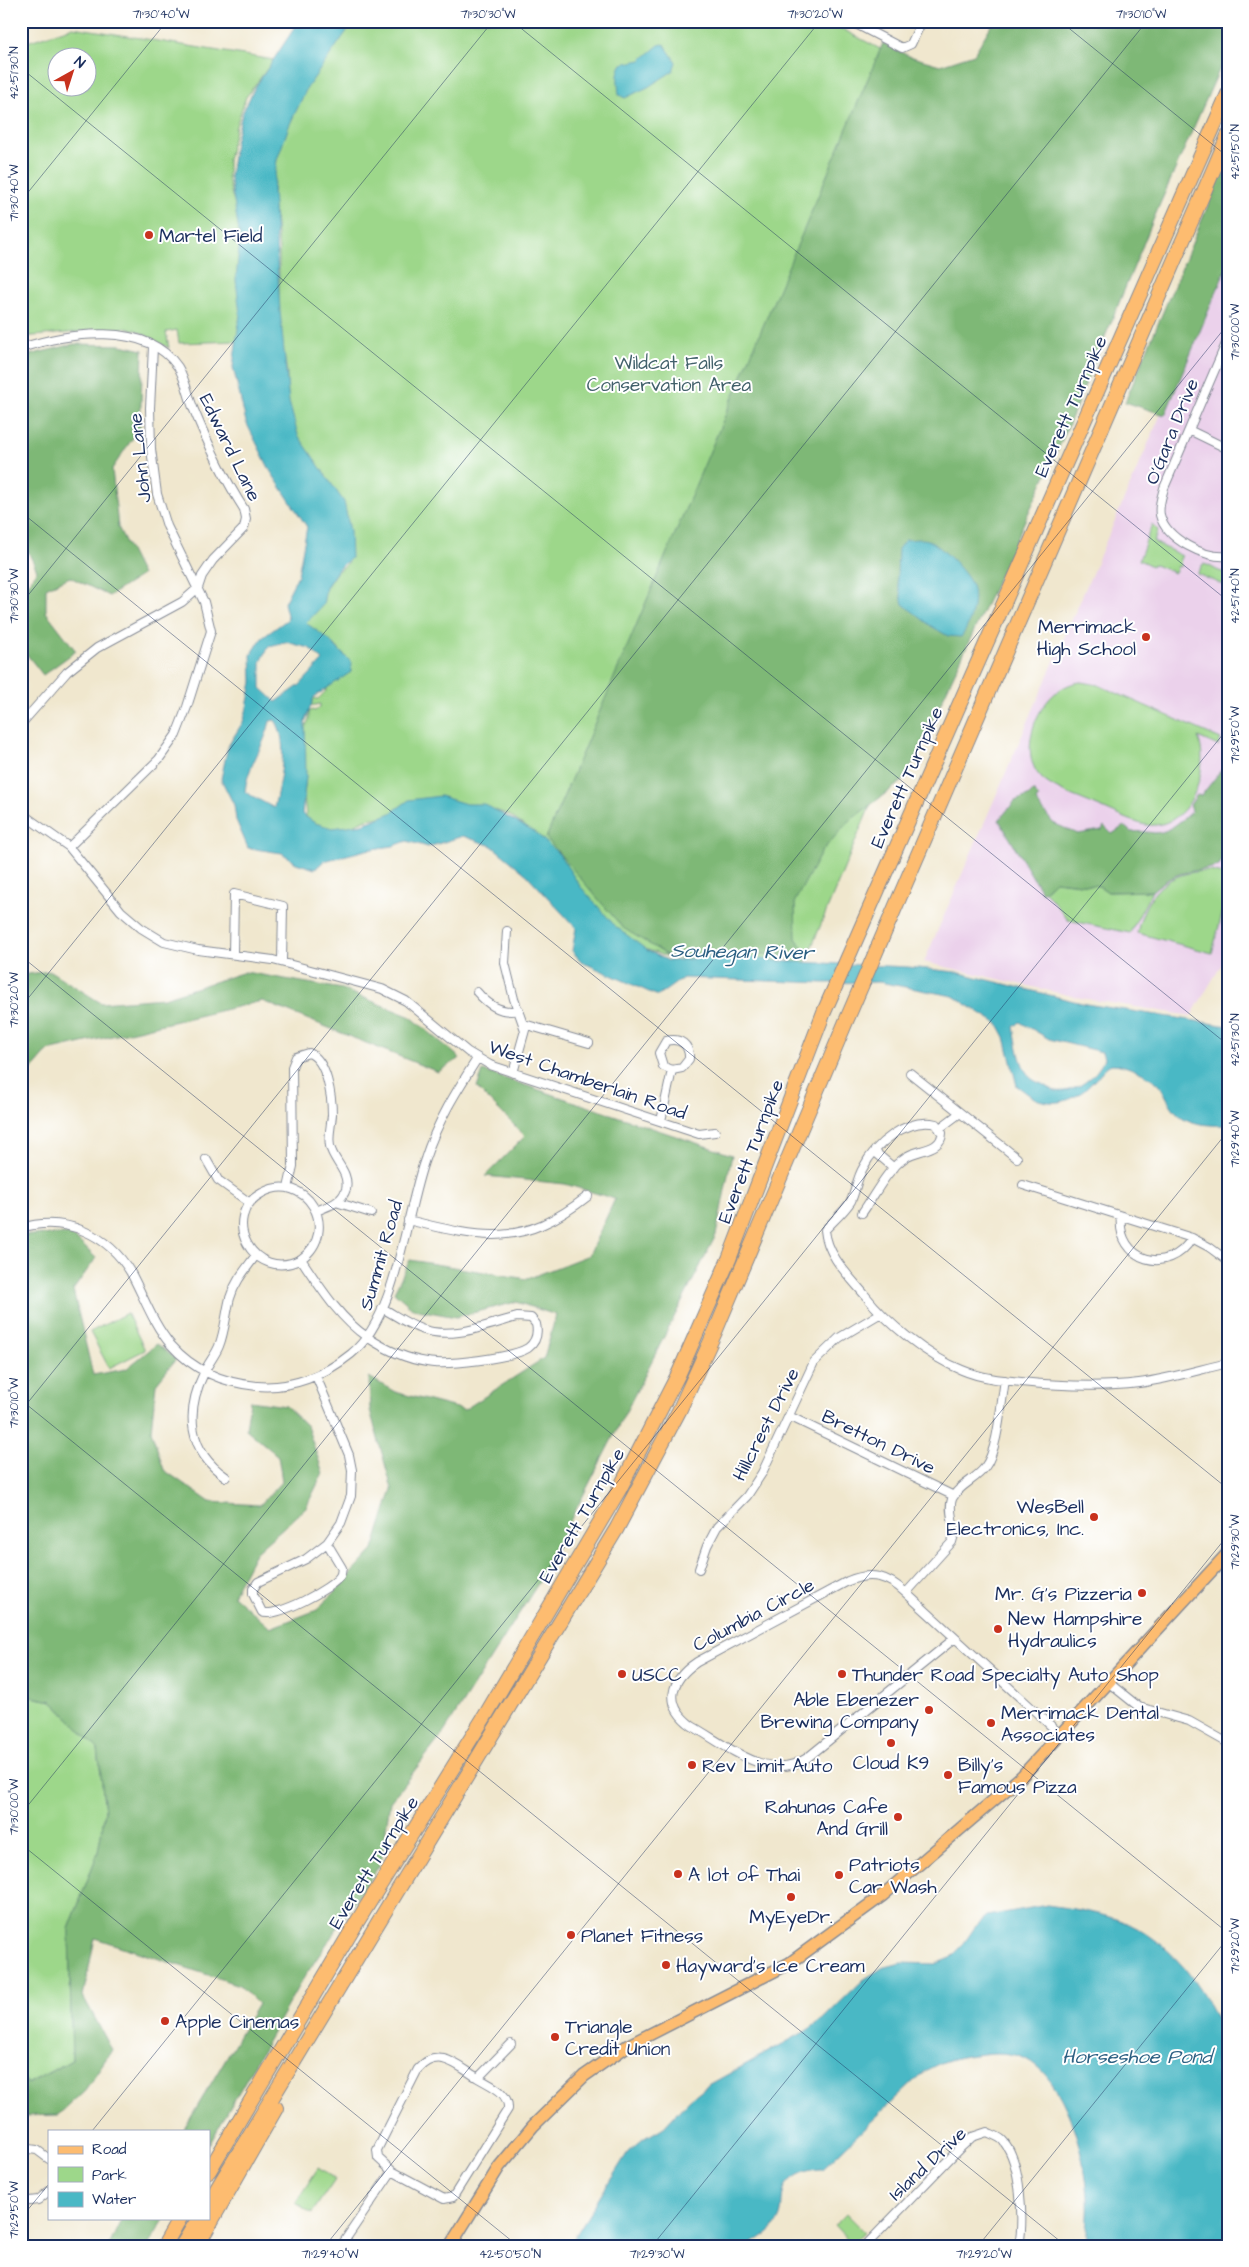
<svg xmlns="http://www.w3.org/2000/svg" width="1249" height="2267" viewBox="0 0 1249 2267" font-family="'Architects Daughter',sans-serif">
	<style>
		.built { fill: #ebd1eb }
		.green { fill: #9dd78a; stroke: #5c8374; fill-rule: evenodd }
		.forest { fill: #7eb876; stroke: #4c746a }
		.water { fill: #4ab8c5; stroke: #327492; fill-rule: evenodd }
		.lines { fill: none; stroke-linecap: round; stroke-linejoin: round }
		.minor-casing { stroke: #868b96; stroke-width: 10 }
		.primary-casing { stroke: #868b96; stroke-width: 14 }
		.motorway-casing { stroke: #868b96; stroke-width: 16 }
		.minor { stroke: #fff; stroke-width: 8 }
		.primary { stroke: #fdbc70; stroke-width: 11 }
		.motorway { stroke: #fdbc70; stroke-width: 14 }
		.ticks { fill: none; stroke: #1b2f5e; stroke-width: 1; stroke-opacity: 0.45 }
		.poi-dot { fill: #c8321e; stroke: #fff; stroke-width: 2 }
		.labels { text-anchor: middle; stroke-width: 4; stroke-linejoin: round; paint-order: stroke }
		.poi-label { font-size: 19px; fill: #1b2f5e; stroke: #fff; text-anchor: start }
		.park-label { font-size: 19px; fill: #42616b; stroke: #fff }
		.street-label { font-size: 19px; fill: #1b2f5e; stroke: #fff }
		.water-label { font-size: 20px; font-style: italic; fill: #2b5f82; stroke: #fff }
		.neatline { fill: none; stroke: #1b2f5e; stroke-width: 2 }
		.ticks-label { font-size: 12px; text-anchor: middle; fill: #1b2f5e }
	</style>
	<rect width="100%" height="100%" fill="#fff"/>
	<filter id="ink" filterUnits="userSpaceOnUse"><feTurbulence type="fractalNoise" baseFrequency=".02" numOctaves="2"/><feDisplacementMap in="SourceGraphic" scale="10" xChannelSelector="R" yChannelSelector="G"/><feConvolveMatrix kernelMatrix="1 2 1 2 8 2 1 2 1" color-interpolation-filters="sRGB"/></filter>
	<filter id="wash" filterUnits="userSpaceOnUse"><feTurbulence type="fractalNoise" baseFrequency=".0096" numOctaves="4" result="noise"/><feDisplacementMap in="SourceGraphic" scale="20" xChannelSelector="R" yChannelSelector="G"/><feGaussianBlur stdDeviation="1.12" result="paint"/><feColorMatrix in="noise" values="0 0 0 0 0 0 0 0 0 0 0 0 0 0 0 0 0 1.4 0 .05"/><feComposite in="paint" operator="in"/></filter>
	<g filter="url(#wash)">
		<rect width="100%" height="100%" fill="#f0e7ce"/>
		<path class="built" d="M 1228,259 L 1228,954 L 1191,1016 L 1081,998 L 924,962 Z"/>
		<path class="green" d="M 350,21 L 827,21 L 1129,180 L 805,963 L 794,962 L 787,958 L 775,962 L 748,958 L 728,953 L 712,952 L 685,959 L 662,955 L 642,948 L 615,930 L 531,831 L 509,815 L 495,810 L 407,802 L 394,815 L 367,819 L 350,826 L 331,830 L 311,822 L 306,816 L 304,795 L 306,775 L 303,767 L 304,730 L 309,719 L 309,712 L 312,710 L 315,711 L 320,707 L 320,704 L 310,706 L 312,698 L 318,699 L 326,691 L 340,651 L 337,647 L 333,647 C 328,641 324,633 316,634 L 306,625 L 306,621 C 314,604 325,589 335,574 C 339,567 346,570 350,557 L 300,447 L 287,405 L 287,373 L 279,323 L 279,250 L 273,201 L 274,171 L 282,139 L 307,86 L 334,48 Z
			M 73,27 L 274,60 L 246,97 L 236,126 L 228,160 L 228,178 L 232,196 L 239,210 L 242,227 L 240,321 L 238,341 L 179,343 L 177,330 L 166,332 L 169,348 L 136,330 L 124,328 L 21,337 L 21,44 ZM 58,58 L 88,58 L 88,88 L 58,88 Z
			M 1152,524 L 1158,530 L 1154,542 L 1182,556 L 1180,559 L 1181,567 L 1178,566 L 1175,573 L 1153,564 L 1152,566 L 1139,560 Z
			M 1203,564 C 1212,565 1218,574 1228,572 L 1228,587 L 1197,574 Z
			M 1082,682 L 1098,685 L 1221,739 L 1218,746 L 1198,737 C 1212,773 1187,835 1141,824 C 1123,818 1106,809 1088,802 C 1074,796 1058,791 1046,782 C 1024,766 1028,733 1040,712 C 1049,696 1064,683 1082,682 Z
			M 1210,871 L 1228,875 L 1228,891 L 1212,953 L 1137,933 C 1146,892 1167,871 1210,871 Z
			M 1054,881 L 1099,886 L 1108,892 L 1152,891 L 1130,933 L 1068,920 L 1045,891 Z
			M 127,1313 L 145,1350 L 109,1368 L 90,1332 Z
			M 21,1695 L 52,1701 L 98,1749 L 105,1811 L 98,1853 L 69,1929 L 72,2060 L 27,2084 L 21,2078 Z
			M 318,2168 L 335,2179 L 312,2213 L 296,2202 Z
			M 846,2214 L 864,2232 L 851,2244 L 834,2226 Z"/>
		<path class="forest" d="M 994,21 L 1228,21 L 1228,50 L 1159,206 L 1064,436 L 906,778 L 848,822 L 822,851 L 795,901 L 796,938 L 808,956 L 755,954 L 667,955 L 623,928 L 546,838 L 883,43 L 909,56 L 940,65 L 974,54 Z
			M 1228,158 L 1228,264 L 1165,415 L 1125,402 Z
			M 74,344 L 121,345 L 143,350 L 140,427 L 112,469 L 118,527 L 142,575 L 109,596 L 70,577 L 46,588 L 46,612 L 76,651 L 43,675 L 21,647 L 21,596 L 37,570 L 21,537 L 21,357 Z
			M 1228,758 L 1228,846 L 1219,866 C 1188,874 1179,868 1152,891 L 1108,892 L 1099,886 L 1055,881 L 1042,893 L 999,820 L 1015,801 L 1028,796 L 1033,791 L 1039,797 L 1036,801 L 1053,823 L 1078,834 L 1102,830 L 1104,826 L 1112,834 L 1124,826 L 1131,832 C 1140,831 1147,832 1155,833 C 1169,833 1183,819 1192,811 L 1190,805 L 1197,795 L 1201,796 L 1226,764 Z
			M 50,971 L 101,1003 L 164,998 L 245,972 L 342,989 L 411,1017 L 460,1058 L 438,1072 L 262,1001 L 48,1051 L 21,1082 L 21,975 Z
			M 483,1071 L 732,1155 L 716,1235 L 539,1582 L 443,1734 L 390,1802 L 381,1863 L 299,1985 L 209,2145 L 209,2131 L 183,2131 L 258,2004 L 239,1985 L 95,1938 L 83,1996 L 112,2050 L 85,2090 L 58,2115 L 21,2116 L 21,2078 L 28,2084 L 72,2060 L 69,1929 L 98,1852 L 105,1811 L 98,1749 L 52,1701 L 21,1695 L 21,1237 L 23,1235 L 71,1234 L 96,1258 L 73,1290 L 93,1375 L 126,1369 L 157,1344 L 176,1359 L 156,1384 L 151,1430 L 164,1470 L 210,1502 L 260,1505 L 282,1481 L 278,1456 L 246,1429 L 250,1401 L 286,1406 L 307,1426 L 323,1473 L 306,1507 L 255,1553 L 233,1595 L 270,1628 L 317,1610 L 373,1550 L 392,1489 L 370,1410 L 369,1377 L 395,1392 L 464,1410 L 544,1358 L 556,1315 L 516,1302 L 456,1317 L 413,1309 L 394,1292 L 410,1260 L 527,1279 L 589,1255 L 615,1199 L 565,1184 L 485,1176 L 525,1136 L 477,1088 Z
			M 122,2218 L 165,2218 L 148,2246 L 109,2246 Z"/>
		<path class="water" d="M 299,21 L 354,21 L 307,88 L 289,126 L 277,160 L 273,189 L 280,311 L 289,402 L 298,435 L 344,502 L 350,531 L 351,558 L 338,569 L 326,587 L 323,605 L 306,623 L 327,638 L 352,663 L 351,672 L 314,697 L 305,722 L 306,777 L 302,814 L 315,823 L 332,828 L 363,824 L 391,813 L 409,800 L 440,796 L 466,804 L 484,804 L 536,833 L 559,854 L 580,886 L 615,926 L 648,951 L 669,961 L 731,955 L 778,961 L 908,967 L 956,972 L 1086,1004 L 1228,1026 L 1228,1125 C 1212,1126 1188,1125 1177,1113 C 1170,1106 1166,1095 1161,1087 C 1154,1077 1125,1064 1113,1064 C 1107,1064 1103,1071 1099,1075 C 1083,1095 1063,1109 1036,1099 C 1030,1096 1023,1090 1017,1086 L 1005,1037 L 998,1024 L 953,996 L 879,982 L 825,983 L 683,978 L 658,996 L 582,962 L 572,951 L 576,928 L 527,875 L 492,846 L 463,836 L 428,847 L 407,841 L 393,846 L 366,850 L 324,861 L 315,869 L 296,863 L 282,853 L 248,848 L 236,820 L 234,805 L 221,779 L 228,746 L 243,722 L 246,712 L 252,682 L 251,655 L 262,638 L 288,619 L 284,603 L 298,575 L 307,527 L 271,472 L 246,422 L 233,367 L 240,314 L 236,280 L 240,238 L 230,177 L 235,143 L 242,114 L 254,89 ZM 286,642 L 309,648 L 323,660 L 300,685 L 276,702 L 261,688 L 261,662 L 269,646 ZM 275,720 C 290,742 279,784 274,808 L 245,792 C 246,768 265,746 270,721 ZM 1020,1022 L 1049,1039 L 1102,1052 L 1104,1058 C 1099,1075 1075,1094 1056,1091 C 1051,1090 1046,1086 1042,1084 C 1037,1082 1032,1080 1029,1076 C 1019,1063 1017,1043 1014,1027 Z
			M 664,44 L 676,62 L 673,71 L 648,87 L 625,98 L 619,95 C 618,84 616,72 622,64 L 641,60 L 659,45 Z
			M 919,539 C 922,539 927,539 930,541 C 942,547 968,574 972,586 C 977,601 970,626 961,637 L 948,636 L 931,626 L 903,604 L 897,579 L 898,549 L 905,540 Z
			M 1047,1905 C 1075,1909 1103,1913 1129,1924 C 1177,1945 1221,2008 1228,2059 L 1228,2246 L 1086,2246 C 1087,2229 1089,2212 1088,2196 C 1085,2155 1065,2077 1024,2058 C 1012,2053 996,2052 983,2054 C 960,2056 942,2060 922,2073 L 822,2169 C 809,2169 792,2174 785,2187 C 780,2196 784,2211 778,2221 C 772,2233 759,2238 749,2246 L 569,2246 L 628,2152 L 642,2140 L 664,2127 L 689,2100 L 705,2087 L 806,2031 L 822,2020 L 863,1980 L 882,1968 L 901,1963 L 935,1964 L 950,1958 L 962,1946 L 975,1927 L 987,1916 Z"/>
	</g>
	<g filter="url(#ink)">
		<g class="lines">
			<g class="minor-casing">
				<path id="minor" d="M 850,21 L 902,48 L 911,44 L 922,21
					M 1228,339 L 1164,488 C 1162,496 1158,506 1160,515 C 1166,539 1205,559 1228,556
					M 21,348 C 67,333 146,320 178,367 C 186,380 188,396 194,410 C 208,444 224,478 244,509 L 246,519 L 244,528 L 213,560 L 202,576 L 198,588 L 182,602 L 97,648 L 67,672 L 21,724
					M 1189,430 L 1228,449
					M 21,813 L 69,847 L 121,911 L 141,928 L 164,942 L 198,950 L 273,960 L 382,989 L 406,1001 L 468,1052 L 490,1065 L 699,1134 L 715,1132
					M 69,847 L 159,759 L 176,735 L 187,707 L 211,631 L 204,602 L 167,526 L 157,494 L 151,449 L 150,408 L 153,347
					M 507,931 L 505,963 L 514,999 L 525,1030 L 513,1073
					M 233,954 L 234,894 L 283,906 L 282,962
					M 477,992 C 488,1005 502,1014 519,1010
					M 524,1024 L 589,1043
					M 910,1073 L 1017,1158
					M 661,1121 L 672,1070 L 682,1068 L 689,1059 C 690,1045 680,1037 666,1041 L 659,1053 L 663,1066 L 672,1070
					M 940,1128 L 960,1113
					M 875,1152 L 894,1168
					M 206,1159 L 218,1180 L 250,1203
					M 1023,1185 L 1192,1238 L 1209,1247 L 1228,1261
					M 288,1188 L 293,1166 L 292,1067 L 296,1057 L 309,1053 C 327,1060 332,1097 332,1115 C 331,1126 328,1136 330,1146 C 333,1161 350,1172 346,1189 C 342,1203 328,1206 316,1211
					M 336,1202 L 371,1213
					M 862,1213 C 875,1195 887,1169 906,1157 C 917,1149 942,1151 942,1133 L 936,1124 C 907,1117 875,1144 863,1168 C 857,1178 856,1190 851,1201 C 844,1212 833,1221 825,1230 C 827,1255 848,1275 864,1294 C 887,1323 927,1356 962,1370 C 981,1378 1001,1380 1021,1382 C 1061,1386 1099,1388 1139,1383 C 1169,1379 1198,1370 1228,1363
					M 1121,1216 C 1116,1261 1169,1277 1192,1238
					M 408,1220 C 484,1239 522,1248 588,1196
					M 21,1228 C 65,1215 108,1234 131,1273 C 144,1297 153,1324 171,1345 C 194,1371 224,1383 257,1386 C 292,1389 325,1375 351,1354 C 398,1316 405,1214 425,1159 C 437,1122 457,1090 477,1059
					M 301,1259 C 254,1284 218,1216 262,1193 C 305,1169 342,1230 301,1259 C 320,1287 339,1318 367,1337 C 385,1349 406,1359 427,1362 C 446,1366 512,1358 528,1348 C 536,1342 538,1333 536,1324 L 531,1318 L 517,1317 C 487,1325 452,1340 421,1329 C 407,1324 395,1315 382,1308
					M 316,1376 L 349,1455 L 352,1470 L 351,1496 L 341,1523 L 327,1543 L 306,1559 L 258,1582 L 253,1589 L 253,1594 L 262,1612 C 275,1619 333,1588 340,1576 C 342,1573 341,1571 342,1568 L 327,1543
					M 789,1416 L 954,1496
					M 226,1477 C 188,1451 185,1412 204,1373 C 208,1363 215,1356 219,1346 C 225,1331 226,1313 230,1298 C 235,1281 246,1269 256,1255
					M 699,1569 L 707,1546 L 717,1527 L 747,1496 L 762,1473 L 814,1362 L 839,1338 L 881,1313
					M 906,1593 L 952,1542 C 958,1527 947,1513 952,1499 C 957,1486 977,1479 985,1467 C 998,1450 1001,1403 1005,1380
					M 955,1638 L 807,1758 C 769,1783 726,1745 692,1726 C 663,1705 670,1680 697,1662 L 848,1581 C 871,1571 888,1576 906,1593 L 1061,1735
					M 1109,1683 L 1139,1707 L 1189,1721 L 1228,1743
					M 21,2148 L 37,2150 L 49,2159
					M 392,2171 L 444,2199 L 453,2197 L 508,2109 C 509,2092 491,2086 478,2078
					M 21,2202 L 38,2200 L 49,2191
					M 341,2246 L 392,2171 L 378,2158 L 377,2150 L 418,2069 C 438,2046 458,2066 478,2078 L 511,2044
					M 865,2246 L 959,2149 L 972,2137 L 987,2132 C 993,2135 1001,2137 1004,2142 C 1021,2163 1024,2220 1019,2246"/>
			</g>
			<g class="primary-casing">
				<path id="primary" d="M 450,2246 L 499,2167 L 533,2126 L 584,2076 L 627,2046 L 790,1963 L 883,1895 L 1022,1776 L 1228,1553"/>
			</g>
			<g class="motorway-casing">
				<path id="motorway" d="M 209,2171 L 357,1922 L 485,1716 L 619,1490 L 679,1373 L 729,1259 L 824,1012 L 1228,94
					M 209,2202 L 617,1528 L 679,1411 L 715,1332 L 847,1019 L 1228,136
					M 164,2246 L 180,2218
					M 182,2246 L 199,2218
					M 197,2246 L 276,2108"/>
			</g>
			<use href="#minor" class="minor"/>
			<use href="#primary" class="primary"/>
			<use href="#motorway" class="motorway"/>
		</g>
	</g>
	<path class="ticks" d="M 512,21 L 1228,601M 1060,21 L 1228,157M 21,68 L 1228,1045M 21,201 L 167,21M 21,512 L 1228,1489M 21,604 L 493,21M 21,956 L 1228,1933M 21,1007 L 820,21M 21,1400 L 1066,2246M 21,1411 L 1147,21M 21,1814 L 1228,324M 21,1844 L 518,2246M 92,2131 L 1228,728M 21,2218 L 49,2184M 325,2246 L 1228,1131M 652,2246 L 1228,1535M 978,2246 L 1228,1938"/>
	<g class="poi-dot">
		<circle cx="149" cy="235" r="5"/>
		<circle cx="1146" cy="637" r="5"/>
		<circle cx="1094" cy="1517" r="5"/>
		<circle cx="1142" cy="1593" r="5"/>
		<circle cx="998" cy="1629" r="5"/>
		<circle cx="622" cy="1674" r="5"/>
		<circle cx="842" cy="1674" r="5"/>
		<circle cx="929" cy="1710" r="5"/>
		<circle cx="991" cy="1723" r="5"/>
		<circle cx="891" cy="1743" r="5"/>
		<circle cx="692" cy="1765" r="5"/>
		<circle cx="948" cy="1775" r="5"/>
		<circle cx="898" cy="1817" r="5"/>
		<circle cx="678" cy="1874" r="5"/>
		<circle cx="839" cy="1875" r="5"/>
		<circle cx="791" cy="1897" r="5"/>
		<circle cx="571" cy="1935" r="5"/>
		<circle cx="666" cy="1965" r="5"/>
		<circle cx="165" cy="2021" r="5"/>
		<circle cx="555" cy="2037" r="5"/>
	</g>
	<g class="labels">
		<g class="poi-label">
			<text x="159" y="242">Martel Field</text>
			<text x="1136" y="633" text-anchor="end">Merrimack<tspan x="1136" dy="22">High School</tspan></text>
			<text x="1084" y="1513" text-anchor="end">WesBell<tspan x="1084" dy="22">Electronics, Inc.</tspan></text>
			<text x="1132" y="1600" text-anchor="end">Mr. G's Pizzeria</text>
			<text x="1008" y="1625">New Hampshire<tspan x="1008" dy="22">Hydraulics</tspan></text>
			<text x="632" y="1681">USCC</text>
			<text x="852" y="1681">Thunder Road Specialty Auto Shop</text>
			<text x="919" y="1706" text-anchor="end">Able Ebenezer<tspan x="919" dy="22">Brewing Company</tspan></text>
			<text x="1001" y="1719">Merrimack Dental<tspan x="1001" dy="22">Associates</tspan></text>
			<text x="891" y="1769" text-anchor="middle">Cloud K9</text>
			<text x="958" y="1771">Billy's<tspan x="958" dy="22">Famous Pizza</tspan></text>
			<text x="702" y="1772">Rev Limit Auto</text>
			<text x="888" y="1813" text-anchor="end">Rahunas Cafe<tspan x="888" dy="22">And Grill</tspan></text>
			<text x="849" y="1871">Patriots<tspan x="849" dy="22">Car Wash</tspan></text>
			<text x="688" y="1881">A lot of Thai</text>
			<text x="791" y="1923" text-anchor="middle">MyEyeDr.</text>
			<text x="581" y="1942">Planet Fitness</text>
			<text x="676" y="1972">Hayward's Ice Cream</text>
			<text x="175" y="2028">Apple Cinemas</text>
			<text x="565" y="2033">Triangle<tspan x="565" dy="22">Credit Union</tspan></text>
		</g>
		<g class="park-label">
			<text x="669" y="369">Wildcat Falls<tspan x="669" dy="22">Conservation Area</tspan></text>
		</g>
		<g class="street-label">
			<text transform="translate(1070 406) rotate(-66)" y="7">Everett Turnpike</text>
			<text transform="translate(1171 431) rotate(-68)" y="7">O'Gara Drive</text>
			<text transform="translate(231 447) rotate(64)" y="7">Edward Lane</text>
			<text transform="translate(139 458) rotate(-96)" y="7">John Lane</text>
			<text transform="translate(906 777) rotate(-66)" y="7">Everett Turnpike</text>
			<text transform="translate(588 1079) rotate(19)" y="7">West Chamberlain Road</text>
			<text transform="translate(750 1151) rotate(-69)" y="7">Everett Turnpike</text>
			<text transform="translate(380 1255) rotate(-74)" y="7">Summit Road</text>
			<text transform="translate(765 1424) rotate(-63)" y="7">Hillcrest Drive</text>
			<text transform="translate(879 1441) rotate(26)" y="7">Bretton Drive</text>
			<text transform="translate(581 1515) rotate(-60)" y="7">Everett Turnpike</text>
			<text transform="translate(753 1614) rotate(-28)" y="7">Columbia Circle</text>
			<text transform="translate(373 1862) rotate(-58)" y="7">Everett Turnpike</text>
			<text transform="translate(927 2163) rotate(-43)" y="7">Island Drive</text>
		</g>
		<g class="water-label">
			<text transform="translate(742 951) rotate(1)" y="7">Souhegan River</text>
			<text x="1137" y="2063">Horseshoe Pond</text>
		</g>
	</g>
	<rect width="1249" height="2267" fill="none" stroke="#fff" stroke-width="55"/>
	<rect x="48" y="2130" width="162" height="90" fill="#ffffff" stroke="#a4acbf"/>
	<rect x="58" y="2146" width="25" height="8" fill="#fdbc70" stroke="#a4acbf"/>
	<text x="92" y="2154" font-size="15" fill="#1b2f5e">Road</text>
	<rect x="58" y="2167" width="25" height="15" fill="#9dd78a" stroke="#a4acbf"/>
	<text x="92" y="2180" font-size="15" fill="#1b2f5e">Park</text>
	<rect x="58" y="2192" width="25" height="15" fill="#4ab8c5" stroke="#a4acbf"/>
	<text x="92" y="2204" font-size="15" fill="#1b2f5e">Water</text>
	<g transform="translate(72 72) rotate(39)"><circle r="24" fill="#ffffff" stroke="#a4acbf"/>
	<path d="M0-4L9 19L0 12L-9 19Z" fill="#c8321e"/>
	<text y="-8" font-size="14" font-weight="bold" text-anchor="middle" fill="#1b2f5e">N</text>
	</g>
	<rect x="28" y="28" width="1194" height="2212" class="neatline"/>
	<g class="ticks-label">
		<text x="161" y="18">71°30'40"W</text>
		<text x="488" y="18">71°30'30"W</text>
		<text x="815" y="18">71°30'20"W</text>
		<text x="1141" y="18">71°30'10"W</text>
		<text transform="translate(14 73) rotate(-90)" y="4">42°51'30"N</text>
		<text transform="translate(1235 152) rotate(-90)" y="4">42°51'50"N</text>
		<text transform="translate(14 193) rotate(-90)" y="4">71°30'40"W</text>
		<text transform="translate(1235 332) rotate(-90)" y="4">71°30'00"W</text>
		<text transform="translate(1235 596) rotate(-90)" y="4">42°51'40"N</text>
		<text transform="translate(14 596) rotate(-90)" y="4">71°30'30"W</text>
		<text transform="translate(1235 735) rotate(-90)" y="4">71°29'50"W</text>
		<text transform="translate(14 1000) rotate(-90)" y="4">71°30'20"W</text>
		<text transform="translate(1235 1040) rotate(-90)" y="4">42°51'30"N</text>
		<text transform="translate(1235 1139) rotate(-90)" y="4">71°29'40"W</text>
		<text transform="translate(14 1403) rotate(-90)" y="4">71°30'10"W</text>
		<text transform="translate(1235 1542) rotate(-90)" y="4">71°29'30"W</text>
		<text transform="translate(14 1807) rotate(-90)" y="4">71°30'00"W</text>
		<text transform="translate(1235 1946) rotate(-90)" y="4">71°29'20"W</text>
		<text transform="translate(14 2210) rotate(-90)" y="4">71°29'50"W</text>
		<text x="330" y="2258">71°29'40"W</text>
		<text x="510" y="2258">42°50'50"N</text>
		<text x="657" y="2258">71°29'30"W</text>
		<text x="984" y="2258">71°29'20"W</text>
	</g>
</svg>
